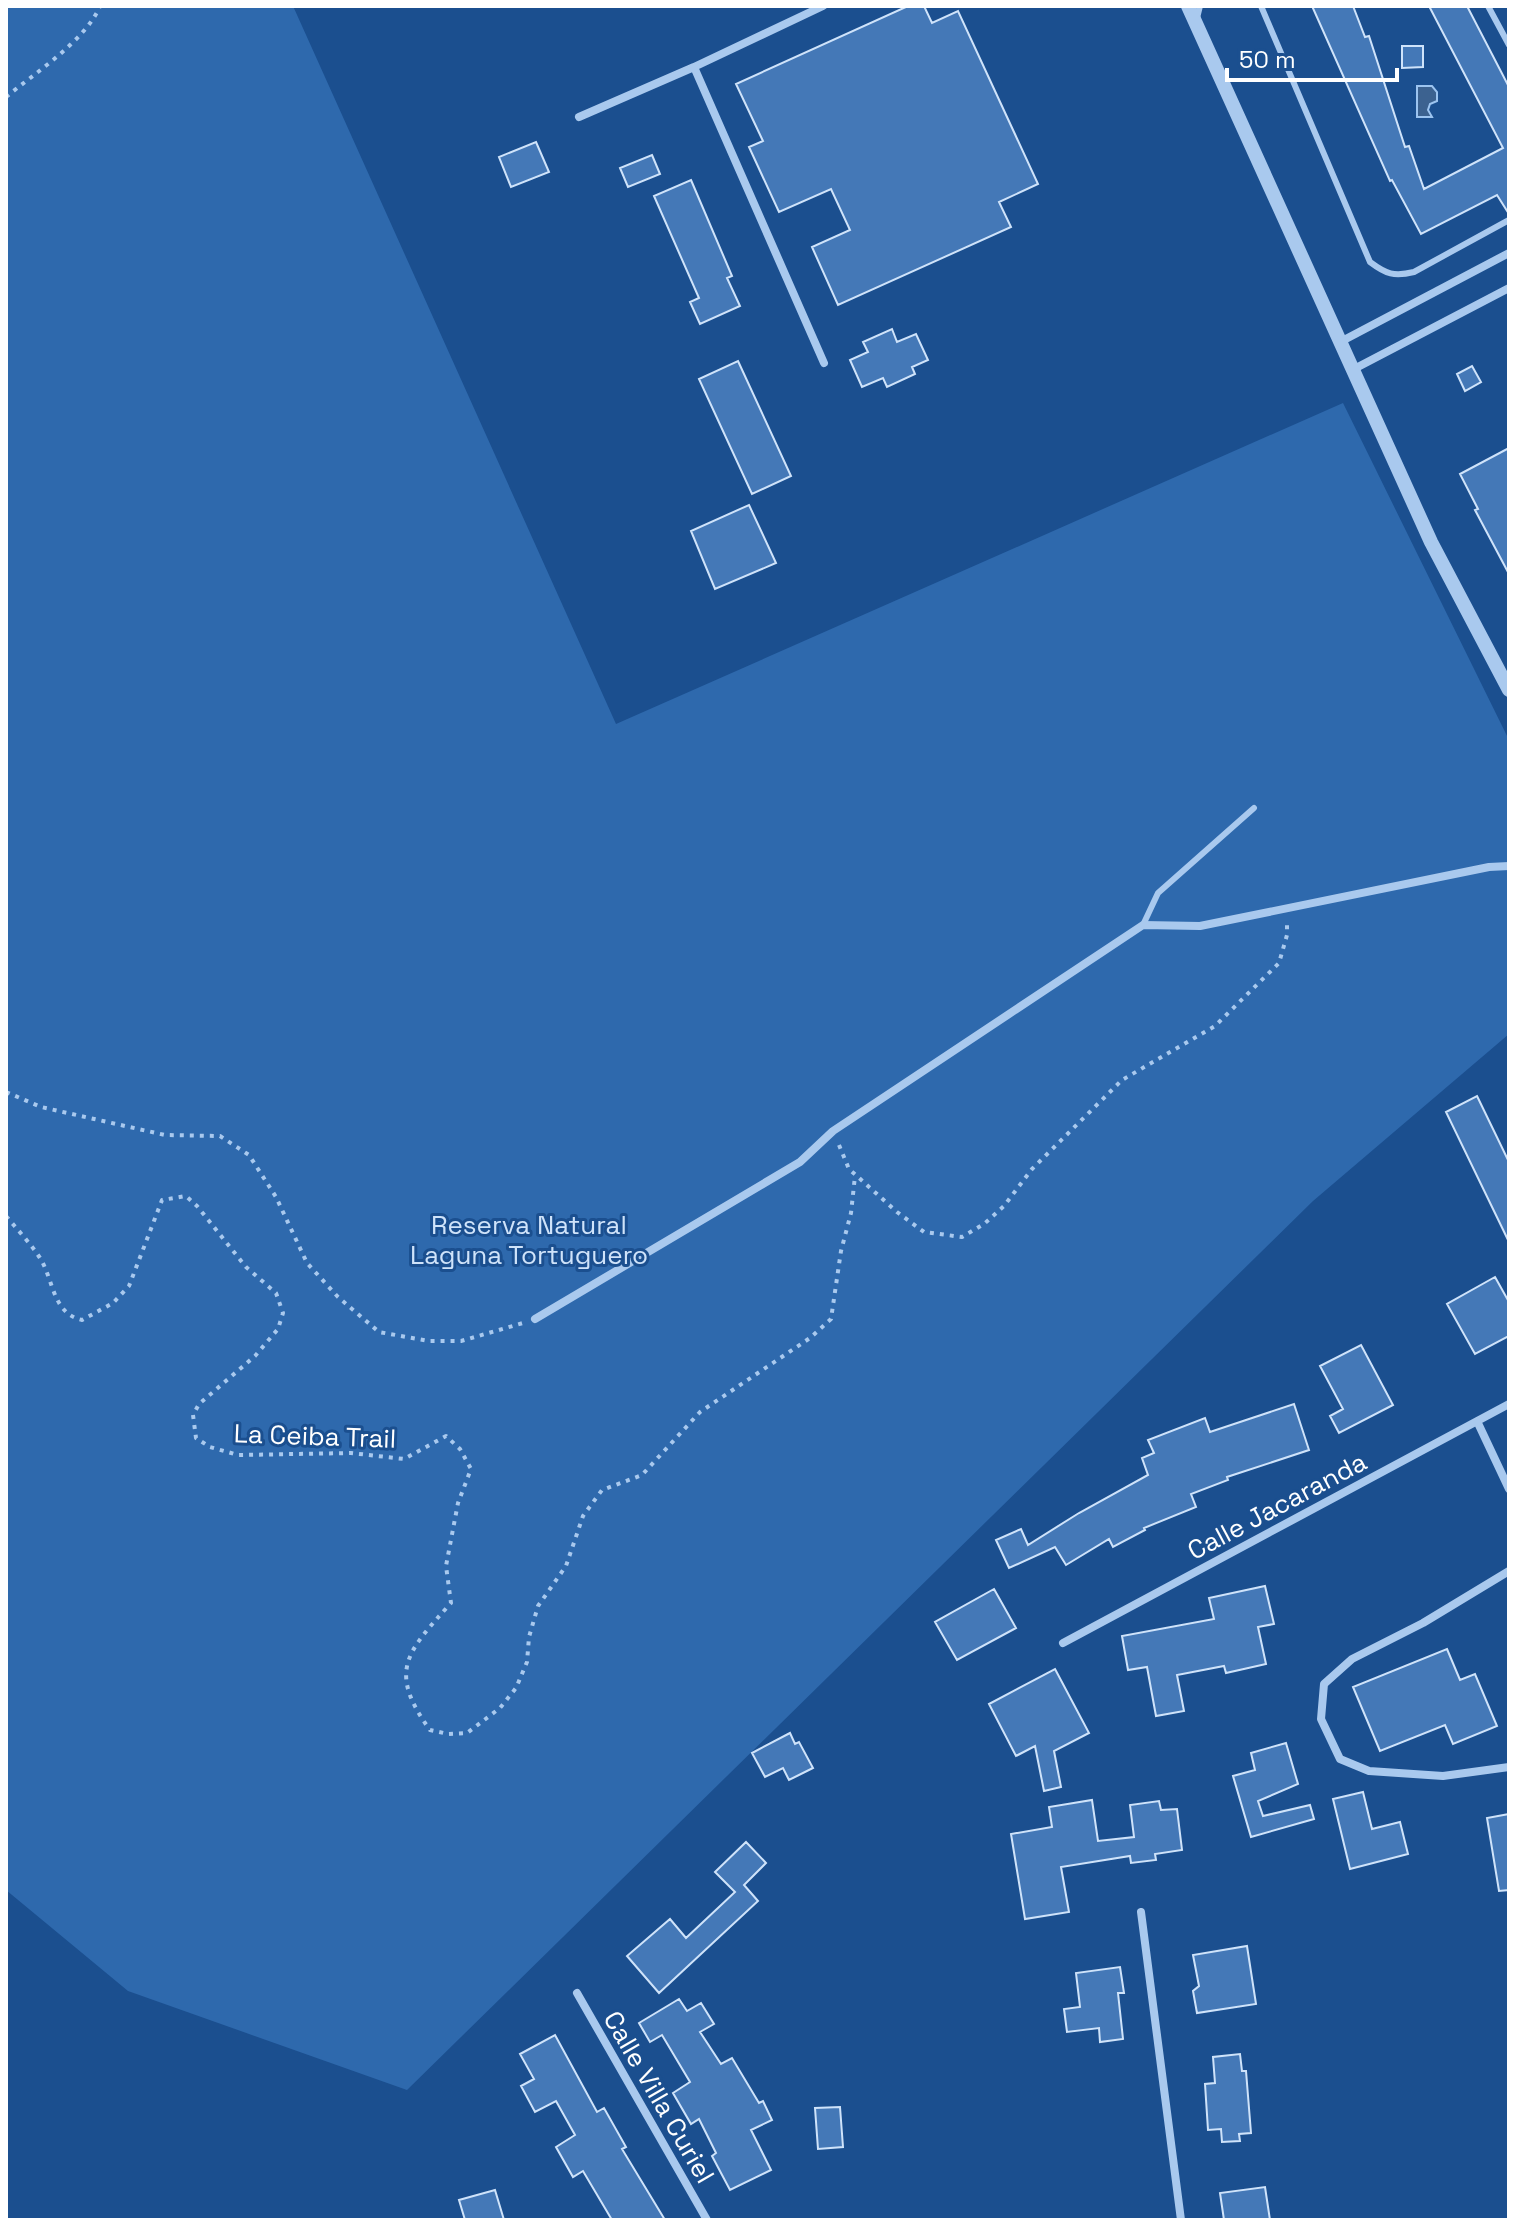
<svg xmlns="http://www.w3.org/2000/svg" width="1515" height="2226" viewBox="0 0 1515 2226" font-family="'Space Grotesk',sans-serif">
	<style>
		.green { fill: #2e69ad }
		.water { fill: #3c6290; stroke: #9cc4f0; stroke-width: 2 }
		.building { fill: #4478b7; stroke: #cfe3fa; stroke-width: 2 }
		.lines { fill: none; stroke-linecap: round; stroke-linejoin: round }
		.path { stroke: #a9c9ee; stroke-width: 4; stroke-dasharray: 4 6; stroke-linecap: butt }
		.service { stroke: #a9c9ee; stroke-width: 6 }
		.minor { stroke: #a9c9ee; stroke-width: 8 }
		.tertiary { stroke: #a9c9ee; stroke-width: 14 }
		.labels { text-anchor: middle; stroke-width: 6; stroke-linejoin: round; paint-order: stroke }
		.park-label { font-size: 26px; fill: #cfe3fa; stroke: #1b4f8f }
		.street-label { font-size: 26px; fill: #fff; stroke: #1b4f8f }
	</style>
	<rect width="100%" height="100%" fill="#1b4f8f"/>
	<path class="green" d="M 6,6 L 293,6 L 616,724 L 1343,403 L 1509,740 L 1509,1034 L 1313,1201 L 407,2090 L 128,1991 L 6,1890 Z"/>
	<path class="water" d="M 1417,86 L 1432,86 L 1437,92 L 1437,101 L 1430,104 L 1428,110 L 1432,117 L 1417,117 Z"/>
	<path class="building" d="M 908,6 L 924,6 L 932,23 L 958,11 L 1038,184 L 999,202 L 1011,227 L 838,305 L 812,247 L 850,230 L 831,189 L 779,212 L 749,147 L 763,141 L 736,84 Z
		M 1312,6 L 1353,6 L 1365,37 L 1369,36 L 1405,147 L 1409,146 L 1424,189 L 1503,148 L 1429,6 L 1467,6 L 1509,87 L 1509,214 L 1497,195 L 1421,234 L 1392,180 L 1390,181 Z
		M 1402,46 L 1423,46 L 1423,67 L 1402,68 Z
		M 536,142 L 549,172 L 511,187 L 499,157 Z
		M 652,155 L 660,174 L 628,187 L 620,168 Z
		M 691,180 L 732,276 L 727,278 L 740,306 L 700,324 L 690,302 L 699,298 L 654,196 Z
		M 892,329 L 897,342 L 916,334 L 928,360 L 912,367 L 915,374 L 887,387 L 883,378 L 862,387 L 850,360 L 868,352 L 863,342 Z
		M 738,361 L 791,476 L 752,494 L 699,379 Z
		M 1472,366 L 1481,382 L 1465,391 L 1457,374 Z
		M 1509,448 L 1509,574 L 1475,510 L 1478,509 L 1460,474 Z
		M 749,505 L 776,563 L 715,589 L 691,531 Z
		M 1477,1096 L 1509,1162 L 1509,1242 L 1446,1112 Z
		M 1495,1277 L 1509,1302 L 1509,1336 L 1475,1354 L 1447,1304 Z
		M 1361,1345 L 1393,1405 L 1339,1433 L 1330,1416 L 1343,1409 L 1320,1366 Z
		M 1294,1404 L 1309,1450 L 1227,1477 L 1228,1480 L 1191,1494 L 1196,1507 L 1144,1528 L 1145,1530 L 1113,1547 L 1109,1539 L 1066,1565 L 1055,1547 L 1009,1568 L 996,1540 L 1021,1529 L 1028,1545 L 1079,1513 L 1148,1475 L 1142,1458 L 1154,1453 L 1148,1440 L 1205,1418 L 1210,1432 Z
		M 1265,1586 L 1274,1624 L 1258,1627 L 1266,1664 L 1226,1673 L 1224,1666 L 1177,1675 L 1184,1711 L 1156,1716 L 1147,1667 L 1128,1670 L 1122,1636 L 1214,1619 L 1209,1598 Z
		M 994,1589 L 1016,1628 L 957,1660 L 935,1622 Z
		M 1447,1649 L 1460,1680 L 1475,1674 L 1497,1726 L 1453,1744 L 1445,1725 L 1380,1751 L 1353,1687 Z
		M 1055,1669 L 1089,1733 L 1054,1751 L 1061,1787 L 1044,1791 L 1035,1746 L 1016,1756 L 989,1704 Z
		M 790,1733 L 795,1744 L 799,1742 L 813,1768 L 789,1780 L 783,1768 L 765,1777 L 752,1753 Z
		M 1286,1743 L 1298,1784 L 1258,1801 L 1263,1816 L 1310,1805 L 1314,1819 L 1251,1837 L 1233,1776 L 1255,1770 L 1251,1753 Z
		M 1363,1792 L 1372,1829 L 1400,1822 L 1408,1854 L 1350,1869 L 1333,1799 Z
		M 1092,1800 L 1098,1841 L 1134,1837 L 1130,1805 L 1159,1801 L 1161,1810 L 1177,1809 L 1182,1850 L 1155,1854 L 1156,1860 L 1131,1863 L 1130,1856 L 1061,1867 L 1069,1912 L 1025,1919 L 1011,1834 L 1052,1827 L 1049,1807 Z
		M 1509,1814 L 1509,1890 L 1499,1891 L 1487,1818 Z
		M 746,1842 L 766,1863 L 744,1885 L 758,1901 L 659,1993 L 627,1956 L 670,1919 L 686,1938 L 735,1892 L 715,1872 Z
		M 1247,1946 L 1256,2004 L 1197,2013 L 1193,1991 L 1199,1986 L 1193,1955 Z
		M 1120,1967 L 1124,1993 L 1118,1993 L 1123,2039 L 1100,2042 L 1099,2028 L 1067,2032 L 1064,2009 L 1080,2007 L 1076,1973 Z
		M 679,1999 L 687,2011 L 701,2003 L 714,2024 L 700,2032 L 721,2064 L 732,2058 L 759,2103 L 763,2101 L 772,2120 L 751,2130 L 771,2170 L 730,2190 L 712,2156 L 716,2153 L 699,2119 L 691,2124 L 673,2093 L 690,2082 L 662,2035 L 650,2042 L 639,2023 Z
		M 555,2035 L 597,2112 L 604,2108 L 626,2147 L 622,2149 L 665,2220 L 612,2220 L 583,2171 L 573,2177 L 556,2147 L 575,2135 L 556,2101 L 535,2112 L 521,2086 L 534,2079 L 520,2054 Z
		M 1240,2054 L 1242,2071 L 1246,2071 L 1251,2133 L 1239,2134 L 1240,2141 L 1222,2142 L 1221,2129 L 1208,2130 L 1205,2084 L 1215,2083 L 1213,2057 Z
		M 840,2107 L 843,2147 L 818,2149 L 815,2108 Z
		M 1265,2187 L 1270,2220 L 1224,2220 L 1220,2193 Z
		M 495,2190 L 504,2220 L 465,2220 L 459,2200 Z"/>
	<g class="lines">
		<path class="path" d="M 6,97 C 35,73 86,40 100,6
			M 6,1092 L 41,1107 L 165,1135 L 220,1136 L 249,1155 L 276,1197 L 307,1263 L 338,1297 L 379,1332 L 429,1341 L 461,1341 L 523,1323
			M 839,1145 L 849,1169 L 897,1212 L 924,1232 L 962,1237 L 984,1224 L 1004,1206 L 1032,1169 L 1122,1080 L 1215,1026 L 1279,963 L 1287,935 L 1287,922
			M 6,1216 C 17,1229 29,1242 38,1255 C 54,1277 51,1313 82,1320 L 113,1303 L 129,1286 L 162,1200 L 186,1196 L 197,1206 L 246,1267 L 276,1293 L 283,1313 L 278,1329 L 255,1356 L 199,1404 L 193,1415 L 196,1438 L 210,1447 L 238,1455 L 351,1453 L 404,1459 L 446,1436 L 460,1449 L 471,1469 L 458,1503 L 446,1566 L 451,1603 C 407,1652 387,1671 430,1730 L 448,1734 L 467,1733 L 500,1708 L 516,1688 L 527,1662 L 529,1637 L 538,1606 L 566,1566 L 583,1516 L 602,1490 L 642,1475 L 700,1412 L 810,1338 L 831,1319 L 841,1251 L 851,1213 L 855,1176"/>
		<path class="service" d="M 1261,6 L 1370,262 C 1386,274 1394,277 1414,272 L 1509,220
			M 1488,6 L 1509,45
			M 1197,18 L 1200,6
			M 1143,925 L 1158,893 L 1254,808"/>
		<path class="minor" d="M 694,67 L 824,363
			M 579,117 L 694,67 L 823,6
			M 1342,341 L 1509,253
			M 1354,369 L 1509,288
			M 535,1319 L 800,1162 L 833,1131 L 1143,925 L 1200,926 L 1489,867 L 1509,866
			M 1477,1421 L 1509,1489
			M 1509,1571 L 1423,1623 L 1352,1659 L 1324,1684 L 1321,1719 L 1340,1759 L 1369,1771 L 1443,1776 L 1509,1767
			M 1063,1643 L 1509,1404
			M 1141,1912 L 1181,2220
			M 577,1993 L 707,2220"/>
		<path class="tertiary" d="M 1188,6 L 1431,542 L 1509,690"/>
	</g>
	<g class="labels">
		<g class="park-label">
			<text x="529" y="1234">Reserva Natural<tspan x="529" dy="30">Laguna Tortuguero</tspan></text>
		</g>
		<g class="street-label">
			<text transform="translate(315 1436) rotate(2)" y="9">La Ceiba Trail</text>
			<text transform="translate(1277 1506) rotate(-28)" y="9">Calle Jacaranda</text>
			<text transform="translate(659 2097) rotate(60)" y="9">Calle Villa Curiel</text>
		</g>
	</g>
	<rect width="1515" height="2226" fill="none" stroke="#ffffff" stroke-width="16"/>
	<path d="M1227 68v12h170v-12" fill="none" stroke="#ffffff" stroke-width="4"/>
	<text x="1239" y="68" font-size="24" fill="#ffffff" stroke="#1b4f8f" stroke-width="6" paint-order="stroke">50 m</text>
</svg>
